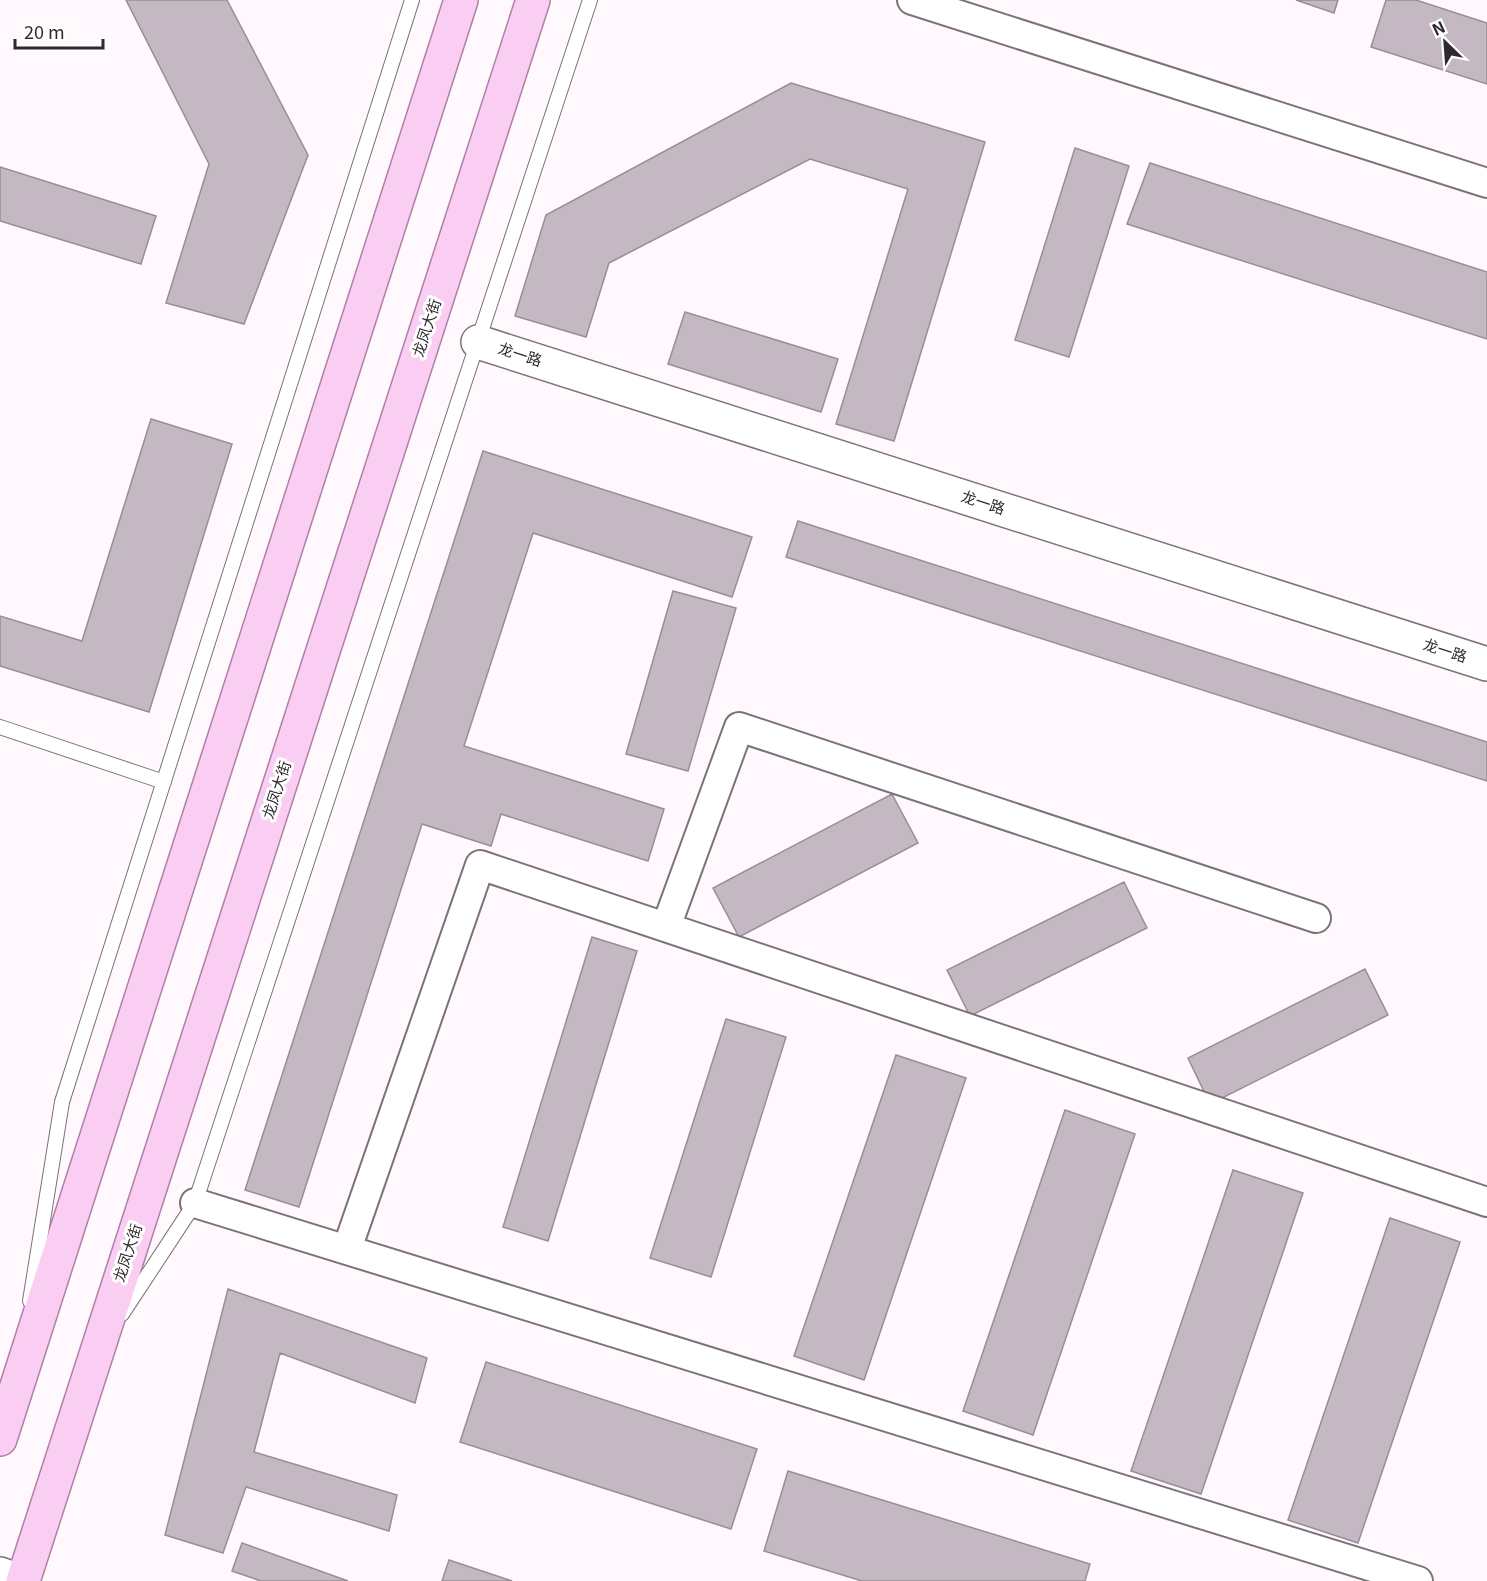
<svg xmlns="http://www.w3.org/2000/svg" width="1487" height="1581" viewBox="0 0 1487 1581" font-family="Georgia,'Noto Sans SC',serif">
	<style>
		.building { fill: #c4b9c2; stroke: #988e96; stroke-width: 1.5 }
		.lines { fill: none; stroke-linecap: round; stroke-linejoin: round }
		.lane-casing { stroke: #7c737a; stroke-width: 16 }
		.street-casing { stroke: #7c737a; stroke-width: 32 }
		.secondary-casing { stroke: #7c737a; stroke-width: 36 }
		.primary-casing { stroke: #b07fa8; stroke-width: 36 }
		.lane { stroke: #fff; stroke-width: 14 }
		.street { stroke: #fff; stroke-width: 28 }
		.secondary { stroke: #fff; stroke-width: 33 }
		.primary { stroke: #facef2; stroke-width: 33 }
		.labels { text-anchor: middle; stroke-width: 6; stroke-linejoin: round; paint-order: stroke }
		.street-label { font-size: 15px; fill: #2e292d; stroke: #fff }
	</style>
	<rect width="100%" height="100%" fill="#fff8fd"/>
	<path class="building" d="M 126,0 L 227,0 L 308,155 L 244,324 L 166,303 L 209,164 Z
		M 1296,0 L 1338,0 L 1334,13 Z
		M 1386,0 L 1416,0 L 1487,23 L 1487,84 L 1371,47 Z
		M 791,83 L 985,142 L 894,441 L 836,424 L 908,189 L 810,159 L 609,263 L 586,337 L 515,316 L 546,215 Z
		M 1075,148 L 1129,166 L 1069,357 L 1015,340 Z
		M 1150,163 L 1487,272 L 1487,339 L 1127,224 Z
		M 0,167 L 156,216 L 141,264 L 0,221 Z
		M 685,312 L 838,359 L 821,412 L 668,364 Z
		M 151,419 L 232,444 L 149,712 L 0,666 L 0,616 L 82,641 Z
		M 483,451 L 752,537 L 732,597 L 533,533 L 464,746 L 664,809 L 648,861 L 501,814 L 491,846 L 422,824 L 299,1207 L 245,1190 Z
		M 798,521 L 1487,742 L 1487,781 L 786,557 Z
		M 673,591 L 736,608 L 688,771 L 626,754 Z
		M 892,794 L 918,843 L 739,937 L 713,888 Z
		M 1124,882 L 1147,928 L 970,1016 L 947,970 Z
		M 592,937 L 637,951 L 548,1241 L 503,1227 Z
		M 1365,969 L 1388,1015 L 1210,1104 L 1188,1058 Z
		M 726,1019 L 786,1037 L 711,1277 L 650,1258 Z
		M 896,1055 L 966,1078 L 864,1380 L 794,1356 Z
		M 1065,1110 L 1135,1134 L 1033,1435 L 963,1411 Z
		M 1233,1170 L 1303,1193 L 1201,1494 L 1131,1471 Z
		M 1390,1218 L 1460,1242 L 1358,1543 L 1288,1520 Z
		M 228,1289 L 427,1358 L 415,1403 L 280,1353 L 254,1452 L 397,1495 L 389,1531 L 246,1487 L 223,1553 L 165,1535 Z
		M 486,1362 L 757,1449 L 731,1529 L 460,1442 Z
		M 788,1471 L 1090,1564 L 1085,1581 L 862,1581 L 764,1551 Z
		M 242,1543 L 348,1581 L 261,1581 L 232,1571 Z
		M 449,1560 L 512,1581 L 442,1581 Z"/>
	<g class="lines">
		<g class="lane-casing">
			<path id="lane" d="M 0,727 L 164,782
				M 30,1301 L 62,1102 L 412,0
				M 122,1314 L 195,1203 L 590,0"/>
		</g>
		<g class="street-casing">
			<path id="street" d="M 912,0 L 1487,183
				M 666,927 L 739,727 L 1316,918
				M 195,1203 L 1418,1581
				M 347,1249 L 480,865 L 1487,1202"/>
		</g>
		<g class="secondary-casing">
			<path id="secondary" d="M 478,342 L 1487,664
				M 0,1574 L 20,1581"/>
		</g>
		<g class="primary-casing">
			<path id="primary" d="M 0,1439 L 461,0
				M 23,1581 L 533,0"/>
		</g>
		<use href="#lane" class="lane"/>
		<use href="#street" class="street"/>
		<use href="#secondary" class="secondary"/>
		<use href="#primary" class="primary"/>
	</g>
	<g class="labels">
		<g class="street-label">
			<text transform="translate(427 328) rotate(-72)" y="5">龙凤大街</text>
			<text transform="translate(520 355) rotate(18)" y="5">龙一路</text>
			<text transform="translate(983 503) rotate(18)" y="5">龙一路</text>
			<text transform="translate(1445 651) rotate(18)" y="5">龙一路</text>
			<text transform="translate(277 790) rotate(-72)" y="5">龙凤大街</text>
			<text transform="translate(128 1253) rotate(-72)" y="5">龙凤大街</text>
		</g>
	</g>
	<g transform="translate(1445 42) rotate(335)" stroke="#ffffff" stroke-width="4.5" paint-order="stroke">
	<path d="M0-4.5L10 22L0 15L-10 22Z" fill="#2e292d"/>
	<text y="-9" font-size="16" font-weight="bold" text-anchor="middle" fill="#2e292d">N</text>
	</g>
	<path d="M15 39v9h88v-9" fill="none" stroke="#2e292d" stroke-width="3"/>
	<text x="24" y="39" font-size="18" fill="#2e292d" stroke="#ffffff" stroke-width="4.5" paint-order="stroke">20 m</text>
</svg>
